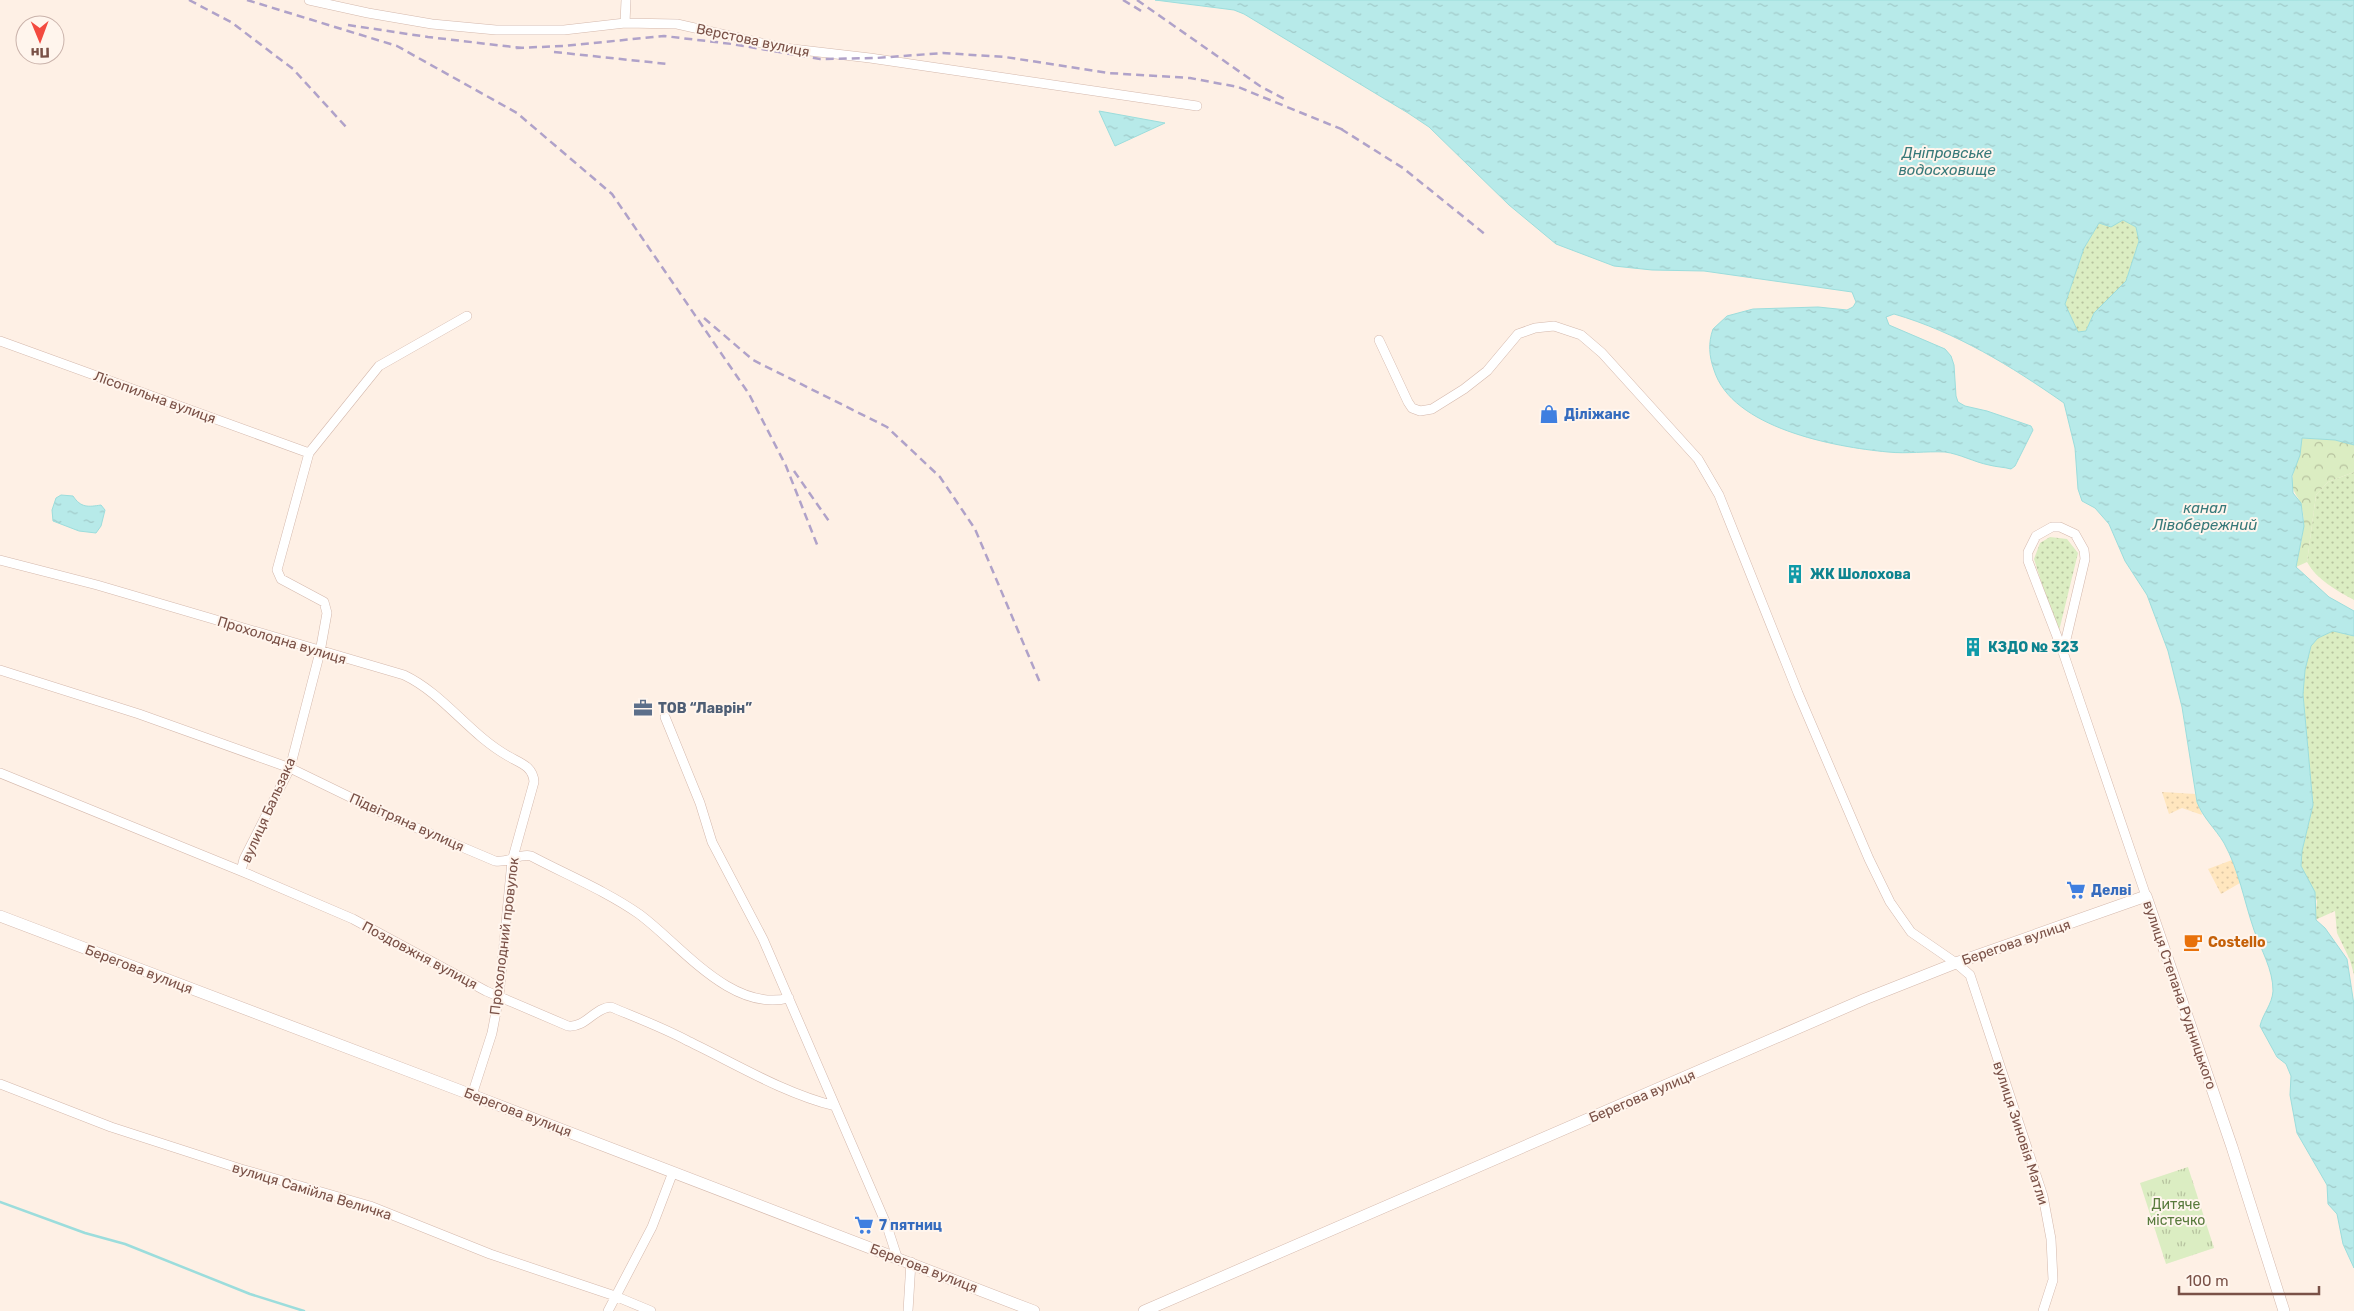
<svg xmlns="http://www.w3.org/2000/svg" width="2354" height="1311" viewBox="0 0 2354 1311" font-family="Rubik,sans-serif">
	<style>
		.grass { fill: url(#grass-dots) }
		.forest { fill: url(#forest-crowns) }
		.sand { fill: url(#sand-dots) }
		.park { fill: url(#park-tufts) }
		.water { fill: url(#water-ripples); stroke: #9cdddc; fill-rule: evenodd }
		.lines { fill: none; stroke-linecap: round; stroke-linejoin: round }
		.stream { stroke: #9cdddc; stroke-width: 2.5 }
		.minor-casing { stroke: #d4b8ac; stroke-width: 10 }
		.tertiary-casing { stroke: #d4b8ac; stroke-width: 12 }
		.minor { stroke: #fff; stroke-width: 9 }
		.tertiary { stroke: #fff; stroke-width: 11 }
		.rail { stroke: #b0a2c9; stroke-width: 2.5; stroke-dasharray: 8 5; stroke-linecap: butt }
		.labels { text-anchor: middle; stroke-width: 4; stroke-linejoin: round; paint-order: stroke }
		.street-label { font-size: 14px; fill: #7a5147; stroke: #fff5ed }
		.shop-label { font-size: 14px; font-weight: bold; fill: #366cbe; stroke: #fff5ed; text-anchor: start }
		.culture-label { font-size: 14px; font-weight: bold; fill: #0d838f; stroke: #fff5ed; text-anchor: start }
		.service-label { font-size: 14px; font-weight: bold; fill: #4e5e75; stroke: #fff5ed; text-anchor: start }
		.food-label { font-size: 14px; font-weight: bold; fill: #c56008; stroke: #fff5ed; text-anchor: start }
		.park-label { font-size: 14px; fill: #587a3c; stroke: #fff5ed }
		.water-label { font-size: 15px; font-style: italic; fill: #377979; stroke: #fff5ed }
	</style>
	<defs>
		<pattern id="grass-dots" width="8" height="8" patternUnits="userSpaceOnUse" patternTransform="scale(1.25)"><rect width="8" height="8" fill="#dbedc2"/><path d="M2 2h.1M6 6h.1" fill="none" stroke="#b7c29f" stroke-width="1.8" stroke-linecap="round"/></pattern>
		<pattern id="forest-crowns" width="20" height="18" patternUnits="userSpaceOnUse" patternTransform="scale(1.25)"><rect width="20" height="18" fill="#dbedc2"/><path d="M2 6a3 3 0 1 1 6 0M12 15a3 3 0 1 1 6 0" fill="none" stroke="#b7c29f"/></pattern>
		<pattern id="sand-dots" width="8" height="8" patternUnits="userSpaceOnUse" patternTransform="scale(1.25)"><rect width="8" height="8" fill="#ffe6be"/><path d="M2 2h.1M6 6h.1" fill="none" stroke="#dec7a5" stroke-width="1.8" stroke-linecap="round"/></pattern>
		<pattern id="park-tufts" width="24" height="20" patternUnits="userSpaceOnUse" patternTransform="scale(1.25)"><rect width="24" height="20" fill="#dbedc2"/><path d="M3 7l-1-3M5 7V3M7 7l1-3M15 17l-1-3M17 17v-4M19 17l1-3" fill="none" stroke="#b7c29f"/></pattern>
		<pattern id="water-ripples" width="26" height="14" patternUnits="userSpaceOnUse" patternTransform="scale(1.25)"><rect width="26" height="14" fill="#b7eae9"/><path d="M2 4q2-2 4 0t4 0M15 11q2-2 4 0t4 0" fill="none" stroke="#a1cac9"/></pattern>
	</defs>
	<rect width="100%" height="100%" fill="#fef0e5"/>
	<path class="grass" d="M 2123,220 L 2136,227 L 2139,241 L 2126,281 L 2094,313 L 2086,331 L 2078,332 L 2065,304 L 2084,248 L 2099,223 Z
		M 2354,472 L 2354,600 C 2336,590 2317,580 2307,562 L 2316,495 L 2328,482 Z
		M 2050,537 L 2067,539 L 2078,553 L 2058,635 L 2034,559 L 2040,543 Z
		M 2333,631 L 2354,636 L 2354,975 L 2350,960 L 2337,933 L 2335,911 L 2315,920 L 2317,901 L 2301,866 L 2302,851 L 2313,805 L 2303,694 L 2305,670 L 2311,646 L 2318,638 Z"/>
	<path class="forest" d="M 2302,438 L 2335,440 L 2354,445 L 2354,472 L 2328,482 L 2316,495 L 2307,562 L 2296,567 C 2299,546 2308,527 2301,505 C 2299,497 2293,493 2292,484 C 2292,472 2300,452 2302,438 Z"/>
	<path class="sand" d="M 2162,792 L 2195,794 L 2202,815 L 2182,808 L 2169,814 Z
		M 2232,860 L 2240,883 L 2221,894 L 2208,869 Z"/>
	<path class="park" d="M 2188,1167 L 2214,1248 L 2166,1264 L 2140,1183 Z"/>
	<path class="water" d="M 1155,0 L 2354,0 L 2354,445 L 2335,440 L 2302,438 L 2300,455 L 2292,476 L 2293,493 L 2301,503 L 2304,526 L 2296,567 L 2329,597 L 2354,611 L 2354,636 L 2333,631 L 2318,638 L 2311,646 L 2305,670 L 2303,694 L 2313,805 L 2302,851 L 2301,866 L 2315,892 L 2316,920 L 2325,928 L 2347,959 L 2354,1005 L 2354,1268 L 2343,1244 L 2337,1214 L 2328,1204 L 2327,1185 L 2297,1133 L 2290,1095 L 2291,1076 L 2286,1064 L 2277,1057 L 2260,1026 C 2263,1013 2272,1005 2273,991 C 2273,969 2261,950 2254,930 C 2244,901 2239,870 2224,843 C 2215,828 2203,818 2197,802 L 2182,707 L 2168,651 L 2147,595 L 2125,561 L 2109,524 L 2095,508 L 2082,501 L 2078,489 L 2075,448 L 2064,403 C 2011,366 1956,332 1894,314 L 1886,317 L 1889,325 L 1945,349 L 1951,356 L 1954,365 L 1956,396 L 1958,402 L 1965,406 L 1987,411 L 2031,426 L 2033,430 L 2015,466 L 2011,469 C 2004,467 1996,467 1989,465 C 1974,462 1960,454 1945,452 C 1926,451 1907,454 1888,452 C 1834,447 1732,428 1714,370 C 1709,356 1708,343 1713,329 L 1727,316 L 1753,309 L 1818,307 L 1847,310 L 1853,307 L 1856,302 L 1852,292 L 1704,271 L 1652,270 L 1614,266 L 1556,244 L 1509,205 L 1429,127 L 1408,113 L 1244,14 L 1234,10 ZM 2123,220 L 2136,227 L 2139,241 L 2126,281 L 2094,313 L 2086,331 L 2078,332 L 2065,304 L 2084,248 L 2099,223 L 2111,227 Z
		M 1099,111 L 1165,123 L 1115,146 Z
		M 61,495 L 73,496 C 81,508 88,507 101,505 L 105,510 L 101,526 L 96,533 L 79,531 L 53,521 L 52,510 L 56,498 Z"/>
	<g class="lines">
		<path class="stream" d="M 0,1202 L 85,1233 L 125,1244 L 250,1294 L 304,1311"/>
		<g class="minor-casing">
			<path id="minor" d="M 309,0 L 368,13 L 432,24 L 496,30 L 564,30 L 625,23 L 677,24 L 784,48 L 870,58 L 1197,106
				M 625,23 L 626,0
				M 1379,340 L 1408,402 L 1412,408 L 1420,411 L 1432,409 L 1464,389 L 1487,371 L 1518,334 L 1535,328 L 1554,326 L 1581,335 L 1602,353 L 1698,459 L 1719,495 L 1798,693 L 1869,859 L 1890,902 L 1911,932 L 1956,963 L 1970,975 L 2043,1196 L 2051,1239 L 2053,1280 L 2043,1311
				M 0,341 L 309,453
				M 0,560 L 97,585 L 404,675 C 444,694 469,734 508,756 C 520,763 533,766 534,782 L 512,861 L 499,996 L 492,1033 L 472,1095
				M 2063,652 L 2085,559 L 2084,550 L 2075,534 L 2060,527 L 2052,527 L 2036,536 L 2028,552 L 2028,561 L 2063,652 L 2146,896
				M 0,670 L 139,714 L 290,768 L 391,817 L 495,861 C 510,863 519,853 531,856 C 567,875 606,891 639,914 C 680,944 731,1013 789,998
				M 665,717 L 700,803 L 712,842 L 763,939 L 887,1226 L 897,1257
				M 0,773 L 241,871 L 353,919 L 486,991 L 568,1026 C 586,1028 595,1007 611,1007 C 637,1018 664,1028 688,1041 C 736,1064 783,1093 835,1106
				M 241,871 L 244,859 L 290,768 L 320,652 L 327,613 L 324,602 L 281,579 L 277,570 L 309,453 L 379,366 L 467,316
				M 0,1084 L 111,1127 L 241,1169 L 370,1206 L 490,1254 L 615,1296 L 651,1311
				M 608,1311 L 652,1227 L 673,1172
				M 908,1311 L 911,1262"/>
		</g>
		<g class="tertiary-casing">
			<path id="tertiary" d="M 0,916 L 472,1095 L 1034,1311
				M 1144,1311 L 1865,999 L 1956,963 L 2146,896 L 2232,1147 L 2284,1311"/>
		</g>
		<use href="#minor" class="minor"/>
		<use href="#tertiary" class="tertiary"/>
		<path class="rail" d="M 189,0 L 231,22 L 293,69 L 347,128
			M 247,0 L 397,46 L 517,113 L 612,194 L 749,394 L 786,466 L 818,547
			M 1123,0 L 1143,12
			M 1137,0 L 1260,86 L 1288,101
			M 348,25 L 428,37 L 522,48
			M 516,48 L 563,46 L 664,36 L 732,44 L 820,59 L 876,58 L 943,53 L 1005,57 L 1108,73 L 1190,78 L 1238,87 L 1346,131
			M 554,52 L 668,64
			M 1341,129 L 1403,168 L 1486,235
			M 704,318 L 753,360 L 887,427 L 940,477 L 975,529 L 1041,685
			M 794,471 L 831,524"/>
	</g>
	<defs>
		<g id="shop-bare" transform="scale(1.5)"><path d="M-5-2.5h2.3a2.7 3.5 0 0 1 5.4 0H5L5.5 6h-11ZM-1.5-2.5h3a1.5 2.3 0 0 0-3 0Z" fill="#3f7fe0" stroke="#fff5ed" stroke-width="2.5" paint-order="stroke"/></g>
		<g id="building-bare" transform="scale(1.5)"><path d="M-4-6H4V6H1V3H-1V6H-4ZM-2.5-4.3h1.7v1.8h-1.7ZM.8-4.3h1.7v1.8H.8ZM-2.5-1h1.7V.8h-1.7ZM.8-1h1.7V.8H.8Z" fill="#0f9aa8" stroke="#fff5ed" stroke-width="2.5" paint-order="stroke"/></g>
		<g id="office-bare" transform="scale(1.5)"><path d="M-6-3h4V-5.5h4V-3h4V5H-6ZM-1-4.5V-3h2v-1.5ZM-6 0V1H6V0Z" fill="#5c6f8a" stroke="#fff5ed" stroke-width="2.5" paint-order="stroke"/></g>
		<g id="supermarket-bare" transform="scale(1.5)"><path d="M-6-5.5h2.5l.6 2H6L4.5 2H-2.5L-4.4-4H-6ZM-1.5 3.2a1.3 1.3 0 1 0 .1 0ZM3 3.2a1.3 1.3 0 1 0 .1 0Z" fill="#3f7fe0" stroke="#fff5ed" stroke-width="2.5" paint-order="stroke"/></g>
		<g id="cafe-bare" transform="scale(1.5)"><path d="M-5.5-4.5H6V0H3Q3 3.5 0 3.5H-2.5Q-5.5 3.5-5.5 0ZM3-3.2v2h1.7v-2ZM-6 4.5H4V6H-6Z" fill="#e8710a" stroke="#fff5ed" stroke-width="2.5" paint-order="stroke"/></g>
	</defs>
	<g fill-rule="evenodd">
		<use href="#shop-bare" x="1549" y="414"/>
		<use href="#building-bare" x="1795" y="574"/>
		<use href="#building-bare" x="1973" y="647"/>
		<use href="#office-bare" x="643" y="708"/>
		<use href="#supermarket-bare" x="2076" y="890"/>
		<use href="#cafe-bare" x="2193" y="942"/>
		<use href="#supermarket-bare" x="864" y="1225"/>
	</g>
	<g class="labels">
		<g class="street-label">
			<text transform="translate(753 40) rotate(12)" y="5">Верстова вулиця</text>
			<text transform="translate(155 397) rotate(20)" y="5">Лісопильна вулиця</text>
			<text transform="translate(282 640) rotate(17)" y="5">Прохолодна вулиця</text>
			<text transform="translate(268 810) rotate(-66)" y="5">вулиця Бальзака</text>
			<text transform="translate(407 822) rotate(24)" y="5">Підвітряна вулиця</text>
			<text transform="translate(504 936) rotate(-83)" y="5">Прохолодний провулок</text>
			<text transform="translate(2016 942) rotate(-19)" y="5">Берегова вулиця</text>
			<text transform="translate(420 955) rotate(28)" y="5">Поздовжня вулиця</text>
			<text transform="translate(139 969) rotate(21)" y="5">Берегова вулиця</text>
			<text transform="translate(2180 995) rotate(71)" y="5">вулиця Степана Рудницького</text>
			<text transform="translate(1642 1096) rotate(-23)" y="5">Берегова вулиця</text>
			<text transform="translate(518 1112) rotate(21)" y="5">Берегова вулиця</text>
			<text transform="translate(2021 1133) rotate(72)" y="5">вулиця Зиновія Матли</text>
			<text transform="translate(312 1191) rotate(17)" y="5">вулиця Самійла Величка</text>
			<text transform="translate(924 1268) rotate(21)" y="5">Берегова вулиця</text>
		</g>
		<g class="shop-label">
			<text x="1564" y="419">Діліжанс</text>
			<text x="2091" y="895">Делві</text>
			<text x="879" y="1230">7 пятниц</text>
		</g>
		<g class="culture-label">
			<text x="1810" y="579">ЖК Шолохова</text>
			<text x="1988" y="652">КЗДО № 323</text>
		</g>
		<g class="service-label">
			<text x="658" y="713">ТОВ “Лаврін”</text>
		</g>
		<g class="food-label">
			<text x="2208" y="947">Costello</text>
		</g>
		<g class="park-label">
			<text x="2176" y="1209">Дитяче<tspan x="2176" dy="16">містечко</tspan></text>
		</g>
		<g class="water-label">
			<text x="1947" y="158">Дніпровське<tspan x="1947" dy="17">водосховище</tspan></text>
			<text x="2205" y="513">канал<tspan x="2205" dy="17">Лівобережний</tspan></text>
		</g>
	</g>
	<g transform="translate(40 40) rotate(179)"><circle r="24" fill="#fff5ed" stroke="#cab3ab"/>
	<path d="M0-4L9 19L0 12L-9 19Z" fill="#f34a3f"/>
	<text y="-8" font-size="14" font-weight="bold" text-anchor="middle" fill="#7a5147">Пн</text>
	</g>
	<path d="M2179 1286v8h140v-8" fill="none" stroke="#7a5147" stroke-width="2.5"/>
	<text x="2186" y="1286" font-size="15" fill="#7a5147" stroke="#fff5ed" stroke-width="4" paint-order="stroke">100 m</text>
</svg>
